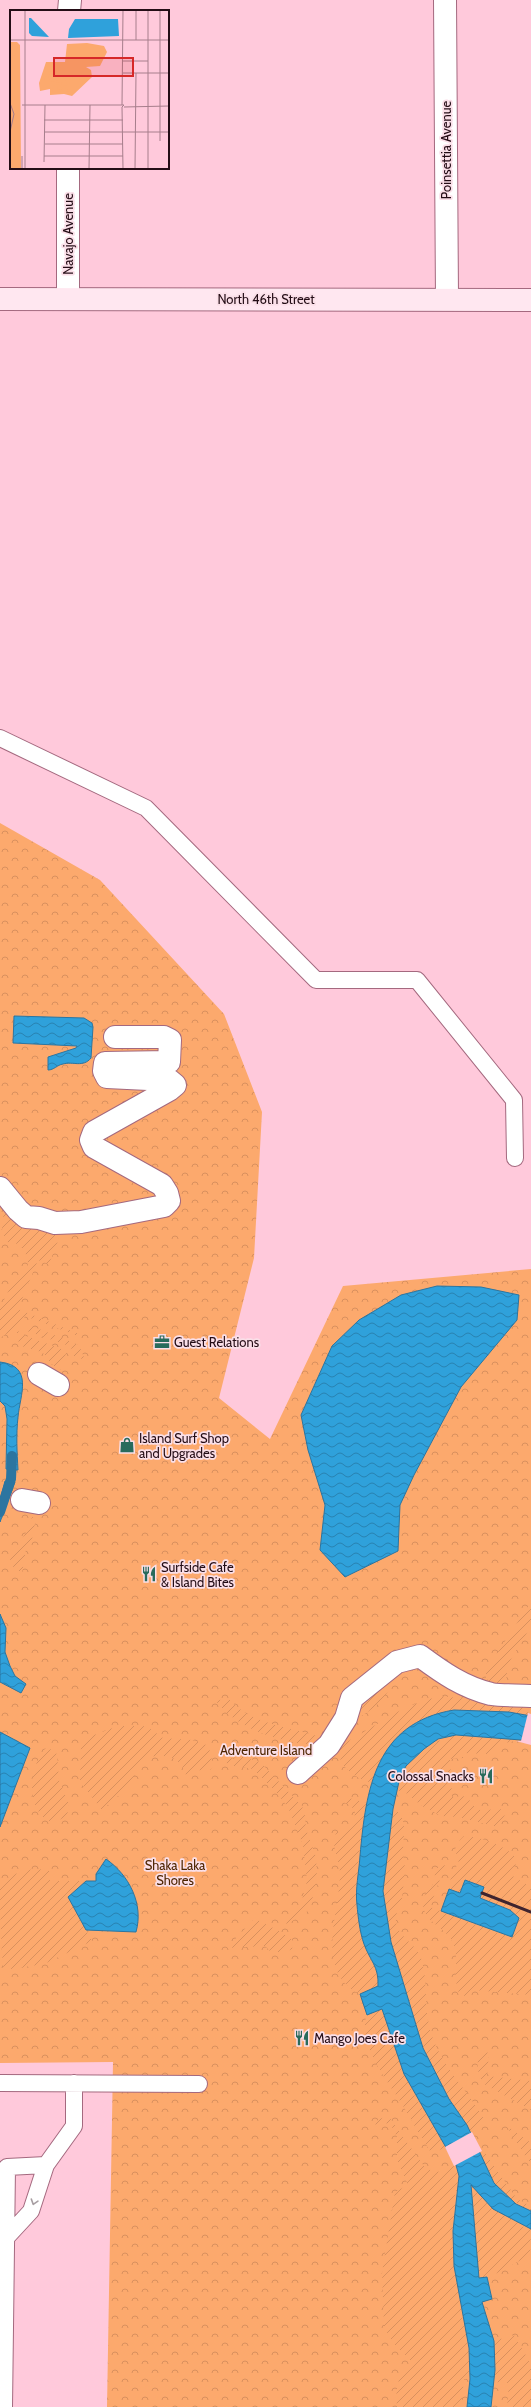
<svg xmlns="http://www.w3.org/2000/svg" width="531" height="2407" viewBox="0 0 531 2407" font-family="Cabin,sans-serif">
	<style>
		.park { fill: url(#park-crowns) }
		.garden { fill: url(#garden-furrows) }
		.water { fill: url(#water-waves); stroke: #2c75a0 }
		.pier { fill: #ffc9db }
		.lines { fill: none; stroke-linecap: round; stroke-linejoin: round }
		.stream { stroke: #2c75a0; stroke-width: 10 }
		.lane-casing { stroke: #a4697f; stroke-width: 18 }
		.street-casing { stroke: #a4697f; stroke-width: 24 }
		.secondary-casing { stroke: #a4697f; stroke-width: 24 }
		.lane { stroke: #fff; stroke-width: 16 }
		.street { stroke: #fff; stroke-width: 22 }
		.secondary { stroke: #ffe7f0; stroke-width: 22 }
		.rail { stroke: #3f242e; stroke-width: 3 }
		.oneway { stroke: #a79ea2 }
		.labels { text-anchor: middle; stroke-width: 3.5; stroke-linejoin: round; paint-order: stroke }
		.street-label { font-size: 13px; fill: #240d16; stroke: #fadfe8 }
		.poi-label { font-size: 13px; fill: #240d16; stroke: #fadfe8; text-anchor: start }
		.park-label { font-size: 13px; fill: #4e2500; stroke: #fadfe8 }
		.inset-road { fill: none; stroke: #a77e8c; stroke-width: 1 }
		.view { fill: #d62828; fill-opacity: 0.15; stroke: #d62828; stroke-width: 2 }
		.inset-edge { fill: none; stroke: #240d16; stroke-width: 2 }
	</style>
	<defs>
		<pattern id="park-crowns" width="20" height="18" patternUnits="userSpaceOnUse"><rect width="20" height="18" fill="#fca96d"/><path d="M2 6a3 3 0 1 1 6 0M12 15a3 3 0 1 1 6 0" fill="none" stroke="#d8905e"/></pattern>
		<pattern id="garden-furrows" width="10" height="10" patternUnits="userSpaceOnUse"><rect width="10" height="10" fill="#fca96d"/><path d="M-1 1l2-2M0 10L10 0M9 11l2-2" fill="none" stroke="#d8905e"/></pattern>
		<pattern id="water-waves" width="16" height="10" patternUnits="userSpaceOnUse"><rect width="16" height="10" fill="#2fa1db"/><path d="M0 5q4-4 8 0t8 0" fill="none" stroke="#2882b1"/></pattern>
	</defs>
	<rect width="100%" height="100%" fill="#ffc9db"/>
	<path class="park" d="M 0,823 L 100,880 L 224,1014 L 262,1112 L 254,1258 L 219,1398 L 270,1439 L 343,1286 L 531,1269 L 531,2407 L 107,2407 L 113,2062 L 0,2063 Z"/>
	<path class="garden" d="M 4,1209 L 55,1231 L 59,1238 L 49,1264 L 38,1260 L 18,1309 L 79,1334 L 78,1336 L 25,1316 L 18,1333 L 67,1351 L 60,1370 C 48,1364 48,1355 41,1352 C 33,1349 26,1349 19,1344 L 17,1333 L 11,1331 L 0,1338 L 0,1308 L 9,1290 L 27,1270 L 28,1263 L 25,1251 L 18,1244 L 7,1242 L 2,1231 Z
		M 29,1325 L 79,1345 L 85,1360 L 69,1354 L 72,1347 L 27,1331 Z
		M 32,1517 L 36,1518 L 31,1544 L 27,1543 L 22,1573 L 11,1565 L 10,1558 L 29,1528 Z
		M 531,1602 L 531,1626 L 508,1664 L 506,1681 L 500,1685 L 493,1685 L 486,1678 L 486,1670 Z
		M 396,1675 C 389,1696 374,1710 354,1720 L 346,1718 Z
		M 439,1696 L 531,1705 L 531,1708 L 529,1708 L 527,1715 L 472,1710 L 396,1737 L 385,1753 L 372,1783 C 357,1779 334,1765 340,1746 L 406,1707 Z
		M 228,1698 C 247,1722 286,1727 314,1735 L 321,1739 L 318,1745 C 281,1743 238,1730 216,1701 Z
		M 118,1726 L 143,1726 L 149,1728 L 163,1738 L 192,1740 L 205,1744 L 210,1751 L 213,1766 L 210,1770 L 200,1770 L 186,1775 C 181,1763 177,1757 163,1756 C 135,1754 138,1776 125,1794 L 118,1796 L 102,1810 L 80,1782 L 81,1744 L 86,1738 Z
		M 456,1735 L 521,1740 L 499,1744 L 488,1754 L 463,1753 L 463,1758 L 450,1759 L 452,1797 L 469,1796 L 470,1803 L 479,1810 L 508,1809 L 498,1827 L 458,1817 L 441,1816 L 422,1806 L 406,1793 L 397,1790 C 404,1759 427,1742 456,1735 Z
		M 45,1749 L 50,1749 L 57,1754 L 59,1780 L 69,1804 L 67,1816 L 53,1823 C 25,1812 28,1769 45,1749 Z
		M 239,1756 L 260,1762 L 302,1806 L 305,1816 L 306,1829 L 316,1857 L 317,1880 L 311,1904 L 306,1913 L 287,1924 L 283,1920 L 301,1904 L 307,1881 L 303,1845 L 288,1807 L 275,1791 L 253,1769 L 228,1765 L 226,1762 L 229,1757 L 233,1759 Z
		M 349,1798 L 367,1803 C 361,1831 356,1875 357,1904 C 357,1916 361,1929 363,1941 C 367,1960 380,1963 378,1986 L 360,1994 C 313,1971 340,1913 340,1873 C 340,1859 329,1844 337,1832 L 346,1833 L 354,1825 L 355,1812 L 350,1804 L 344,1803 Z
		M 393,1809 C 409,1815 403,1837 403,1850 C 403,1857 405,1864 405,1871 C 404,1880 403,1889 402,1898 C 401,1907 395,1912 396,1921 C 398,1938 416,1943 421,1958 C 429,1982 423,2009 431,2033 C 442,2068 470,2092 486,2123 L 470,2133 L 449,2099 L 423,2048 L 391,1942 L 383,1891 Z
		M 464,1836 C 478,1836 512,1847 517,1861 L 511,1875 L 531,1887 L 531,1995 L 474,1990 L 466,1996 L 460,1995 C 451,1978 461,1957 452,1941 C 444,1926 423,1922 423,1903 C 423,1894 429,1891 433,1884 C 435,1880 435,1874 435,1869 L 445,1865 L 430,1907 L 501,1934 L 510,1910 L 449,1889 L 449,1883 L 460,1858 L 454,1851 L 460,1840 Z
		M 34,1869 L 49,1870 L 50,1881 L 86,1881 L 68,1897 L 92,1941 L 44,1964 L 4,1970 C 1,1958 0,1898 0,1888 C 5,1875 23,1871 34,1869 Z
		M 255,1918 C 267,1926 283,1931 293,1941 L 292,1949 L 285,1952 L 271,1952 L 265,1946 L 227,1948 Z
		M 382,2009 L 413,2093 L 447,2146 L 432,2154 C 421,2138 412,2121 402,2104 C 387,2080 359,2047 366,2017 Z
		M 489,2052 L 487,2076 L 531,2081 L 531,2110 L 484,2084 C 478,2075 476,2067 479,2056 Z
		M 389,2117 L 426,2169 L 440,2172 L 456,2165 L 459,2176 L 455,2196 L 462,2316 L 469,2348 L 470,2379 L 464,2379 L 461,2407 L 397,2407 C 395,2386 398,2377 411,2361 L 393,2343 L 384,2327 L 382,2273 L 395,2192 L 408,2185 L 397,2160 L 397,2137 L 390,2123 L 369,2125 L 382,2118 Z
		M 506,2125 L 531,2143 L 531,2163 L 527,2159 Z
		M 483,2150 L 517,2199 L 531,2206 L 531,2211 C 504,2198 490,2180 480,2152 Z
		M 471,2185 L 476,2190 L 524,2227 L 531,2229 L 530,2256 C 512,2263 499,2276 479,2278 Z
		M 514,2335 L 531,2364 L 531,2407 L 507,2407 L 509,2383 L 494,2382 L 494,2341 Z"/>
	<path class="water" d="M 14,1016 L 84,1018 L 92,1023 L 93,1027 L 91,1058 C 83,1068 73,1061 63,1064 C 57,1065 54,1070 48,1070 L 48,1057 L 76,1048 L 77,1046 L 13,1043 Z
		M 437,1286 L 481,1287 L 519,1295 L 517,1320 L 461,1387 L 414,1475 L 400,1505 L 398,1551 L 345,1577 L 320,1550 L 325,1505 L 308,1450 L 301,1415 L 332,1346 L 359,1320 L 401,1295 Z
		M 0,1362 C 34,1366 20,1395 18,1417 C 16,1435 17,1452 18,1470 L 6,1469 L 7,1419 L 5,1406 L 0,1401 Z
		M 5,1481 L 15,1482 L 0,1522 L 0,1500 Z
		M 0,1614 L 6,1628 L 5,1652 L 10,1666 L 15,1676 L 26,1684 L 21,1693 L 0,1682 Z
		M 454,1710 L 509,1712 L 531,1716 L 531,1743 L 521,1740 L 456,1735 L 438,1739 L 424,1749 L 406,1766 L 400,1777 L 393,1809 L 383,1891 L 391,1942 L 423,2048 L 449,2099 L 467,2125 L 494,2183 L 516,2204 L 531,2211 L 531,2229 L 493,2209 L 471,2185 L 479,2278 L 487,2277 L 492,2299 L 482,2302 L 494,2341 L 495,2370 L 491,2407 L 467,2407 L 470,2379 L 469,2348 L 454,2266 L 453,2231 L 459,2176 L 456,2165 L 404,2074 L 382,2009 L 367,2015 L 360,1994 L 378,1986 C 379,1966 370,1961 364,1944 C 360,1933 358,1917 357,1905 C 355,1889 359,1872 360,1856 C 366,1789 375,1723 454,1710 Z
		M 0,1732 L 30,1748 L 0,1827 Z
		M 106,1859 C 129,1875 144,1904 136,1932 L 86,1930 L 68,1897 L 86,1881 L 96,1881 L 96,1874 Z
		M 465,1880 L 484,1887 L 480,1898 L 510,1910 L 519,1918 L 512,1937 L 441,1911 L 449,1889 L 460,1893 Z"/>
	<path class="pier" d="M 528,1713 L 531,1714 L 531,1745 L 516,1741 L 521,1741 Z
		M 472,2132 L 482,2151 L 454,2166 L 445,2147 Z"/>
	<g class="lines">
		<path class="stream" d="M 0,1512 L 11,1479 L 12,1456"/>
		<g class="lane-casing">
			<path id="lane" d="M 0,738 L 146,808 L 316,980 L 417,980 L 514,1100 L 515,1158
				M 0,2083 L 199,2084
				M 6,2238 L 31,2211 L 46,2165 L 74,2126 L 74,2083
				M 4,2407 L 7,2167 L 46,2165"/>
		</g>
		<g class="street-casing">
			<path id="street" d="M 445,0 L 447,299
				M 69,11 L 70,0
				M 68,299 L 68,168
				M 0,1188 L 18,1210 L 26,1217 L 39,1218 L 55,1223 L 81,1222 L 164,1206 L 169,1201 L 167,1193 L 162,1185 L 94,1147 L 91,1140 L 94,1132 L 169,1090 L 175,1085 L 169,1080 L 107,1077 L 104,1071 L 105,1063 L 169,1062 L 170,1040 L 164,1037 L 115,1037
				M 39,1374 L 58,1385
				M 22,1500 L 39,1503
				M 298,1773 L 329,1745 L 346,1718 L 352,1698 L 397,1662 L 420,1656 C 443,1673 463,1687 491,1694 C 503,1696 518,1695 531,1696"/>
		</g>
		<g class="secondary-casing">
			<path id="secondary" d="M 0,299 L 531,300"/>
		</g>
		<use href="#lane" class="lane"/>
		<use href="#street" class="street"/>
		<use href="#secondary" class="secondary"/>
		<path class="rail" d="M 482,1893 L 531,1912"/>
	</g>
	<defs><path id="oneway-chevron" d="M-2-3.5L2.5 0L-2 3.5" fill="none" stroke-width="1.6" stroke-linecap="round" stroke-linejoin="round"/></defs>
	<use class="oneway" href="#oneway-chevron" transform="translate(34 2202) rotate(108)"/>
	<defs>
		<g id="office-bare" transform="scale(1.2)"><path d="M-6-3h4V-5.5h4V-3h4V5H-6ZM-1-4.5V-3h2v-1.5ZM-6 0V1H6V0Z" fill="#286b5c" stroke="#fadfe8" stroke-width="2.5" paint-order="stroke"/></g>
		<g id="shop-bare" transform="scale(1.2)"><path d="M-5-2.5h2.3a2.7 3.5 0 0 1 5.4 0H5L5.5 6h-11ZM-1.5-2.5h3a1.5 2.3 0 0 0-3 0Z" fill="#286b5c" stroke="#fadfe8" stroke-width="2.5" paint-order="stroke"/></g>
		<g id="restaurant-bare" transform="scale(1.2)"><path d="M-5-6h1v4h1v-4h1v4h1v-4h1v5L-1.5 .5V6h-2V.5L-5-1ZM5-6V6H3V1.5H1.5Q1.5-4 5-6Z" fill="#286b5c" stroke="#fadfe8" stroke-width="2.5" paint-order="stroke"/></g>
	</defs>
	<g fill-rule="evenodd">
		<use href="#office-bare" x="162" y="1342"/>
		<use href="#shop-bare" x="127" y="1445"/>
		<use href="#restaurant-bare" x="149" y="1574"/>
		<use href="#restaurant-bare" x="486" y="1776"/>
		<use href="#restaurant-bare" x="302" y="2038"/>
	</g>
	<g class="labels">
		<g class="street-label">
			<text transform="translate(446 150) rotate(-90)" y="5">Poinsettia Avenue</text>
			<text transform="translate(68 234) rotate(-90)" y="5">Navajo Avenue</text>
			<text x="266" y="304">North 46th Street</text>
		</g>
		<g class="poi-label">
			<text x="174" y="1347">Guest Relations</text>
			<text x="139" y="1443">Island Surf Shop<tspan x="139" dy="15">and Upgrades</tspan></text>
			<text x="161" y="1572">Surfside Cafe<tspan x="161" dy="15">&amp; Island Bites</tspan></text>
			<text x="474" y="1781" text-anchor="end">Colossal Snacks</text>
			<text x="314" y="2043">Mango Joes Cafe</text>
		</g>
		<g class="park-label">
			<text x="266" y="1755">Adventure Island</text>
			<text x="175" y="1870">Shaka Laka<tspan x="175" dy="15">Shores</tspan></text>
		</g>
	</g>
	<g transform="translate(10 10)">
		<rect width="159" height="159" fill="#ffc9db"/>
		<path d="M 0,32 L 7,32 L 10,35 L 11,159 L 0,159 ZM 77,33 L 94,36 L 97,42 L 90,56 L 76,57 L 81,60 L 82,67 L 62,86 L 54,84 L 40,85 L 40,79 L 30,81 L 29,73 L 36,52 L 55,52 L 57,34 Z" fill="#fca96d"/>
		<path d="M 57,60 L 51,66 L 53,65 L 53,68 L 55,64 L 56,64 L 55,71 L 58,64 L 66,63 L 66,65 L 65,63 L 61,65 L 63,68 L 57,76 L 56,72 L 56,76 L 51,72 L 49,72 L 46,70 L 43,70 L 46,68 L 44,70 L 48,70 L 49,71 L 48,64 L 51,64 L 40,63 L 38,67 L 40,71 L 50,73 L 59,81 L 57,82 L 48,81 L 47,82 L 47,80 L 48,76 L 47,81 L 55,81 L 48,80 L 53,79 L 48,74 L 42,76 L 43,82 L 40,82 L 41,75 L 34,71 L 38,62 Z" fill="#fca96d"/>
		<path d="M 0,34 L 8,35 L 5,45 L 0,48 Z" fill="#fca96d"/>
		<path d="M 19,8 L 21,8 L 39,27 L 22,26 L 19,23 ZM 65,9 L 108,9 L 109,26 L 58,28 L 59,19 Z" fill="#2fa1db"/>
		<path class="inset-road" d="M 0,30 L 159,30M 126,30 L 126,0M 113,51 L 138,51M 113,63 L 159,63M 0,93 L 4,104 L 0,122M 12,95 L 114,95 L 112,97M 112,95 L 113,0M 112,97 L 113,159M 114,97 L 159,96M 34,110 L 113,110M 34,122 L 159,122M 150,131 L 150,0M 35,134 L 113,134M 34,146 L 113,146M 34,152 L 35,95M 12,159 L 12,146M 15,159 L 15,0M 79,159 L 80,95M 125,159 L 126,63M 138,159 L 138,0"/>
		<path class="view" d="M 44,48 L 123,48 L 123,66 L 44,66 Z"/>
		<rect width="159" height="159" class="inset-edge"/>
	</g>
</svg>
